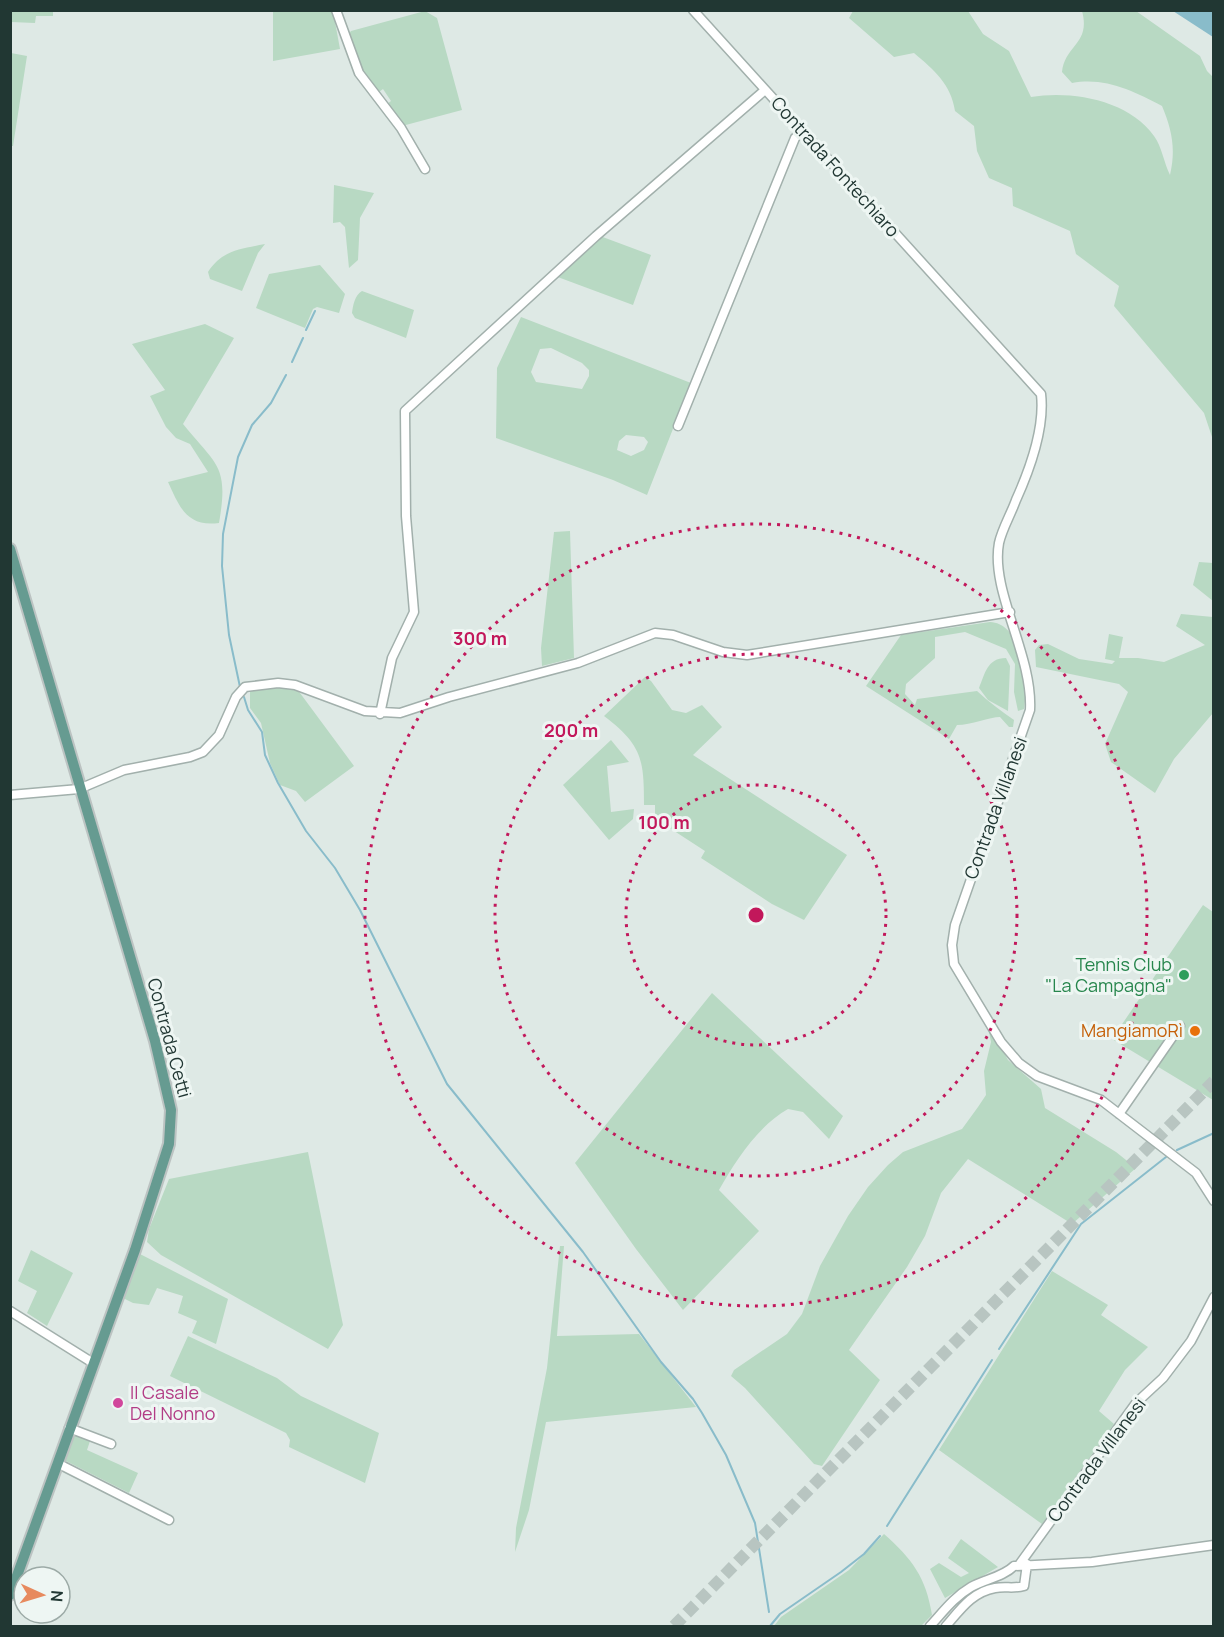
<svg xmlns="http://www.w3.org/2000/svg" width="1224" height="1637" viewBox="0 0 1224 1637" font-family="Manrope,sans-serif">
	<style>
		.green { fill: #b8d9c3; fill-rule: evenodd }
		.water { fill: #89bcca }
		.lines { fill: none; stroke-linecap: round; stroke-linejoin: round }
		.stream { stroke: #89bcca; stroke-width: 2 }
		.highway-tunnel { stroke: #b8c5c1; stroke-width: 12; stroke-dasharray: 12 6; stroke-linecap: butt }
		.minor-casing { stroke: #a2b0ac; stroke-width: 11 }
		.major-casing { stroke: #bcc3c2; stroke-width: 14 }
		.minor { stroke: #fff; stroke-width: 8 }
		.major { stroke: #669b91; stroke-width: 10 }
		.ring { fill: none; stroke: #c2185b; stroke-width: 3; stroke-dasharray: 3 6 }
		.leisure-dot { fill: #2e9e5b; stroke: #eef6f3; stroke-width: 2 }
		.food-dot { fill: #e8710a; stroke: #eef6f3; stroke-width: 2 }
		.hotel-dot { fill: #d1479c; stroke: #eef6f3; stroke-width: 2 }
		.labels { text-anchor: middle; stroke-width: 6; stroke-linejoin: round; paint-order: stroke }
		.street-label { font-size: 18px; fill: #213733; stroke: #eef6f3 }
		.leisure-label { font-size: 18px; fill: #27864d; stroke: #eef6f3; text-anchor: end }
		.food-label { font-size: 18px; fill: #c56008; stroke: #eef6f3; text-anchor: end }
		.hotel-label { font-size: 18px; fill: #b23c85; stroke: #eef6f3; text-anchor: start }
		.centre { fill: #c2185b; stroke: #eef6f3; stroke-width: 3 }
		.ring-label { font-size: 18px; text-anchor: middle; font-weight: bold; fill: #c2185b; stroke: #eef6f3; stroke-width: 6; stroke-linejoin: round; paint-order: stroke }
	</style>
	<rect width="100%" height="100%" fill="#dee9e5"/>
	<path class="green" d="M 10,11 L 11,10 L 53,11 L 53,16 L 36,16 L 35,23 L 11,22 Z
		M 273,11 L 333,11 L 340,49 L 273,61 Z
		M 425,11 L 437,18 L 462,110 L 402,126 L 387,104 L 391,101 L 383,89 L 379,92 L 364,74 L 348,35 L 351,31 Z
		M 1082,11 L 1136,11 L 1200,56 L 1207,71 L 1213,77 L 1213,440 L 1204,413 L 1114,306 L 1119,286 L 1076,254 L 1070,231 L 1013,206 L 1012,188 L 989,178 L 977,151 L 974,126 L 955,111 C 951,84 934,70 914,53 L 894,57 L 849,18 L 853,11 L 968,11 L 983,34 L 1009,51 L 1031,97 C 1071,90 1129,100 1154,136 C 1162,147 1164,163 1170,175 C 1176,149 1172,130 1162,106 C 1133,91 1106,77 1072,83 L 1062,72 C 1065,45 1091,44 1082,11 Z
		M 11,53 L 27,56 L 13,146 L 10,146 Z
		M 334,185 L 374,193 L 360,218 L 358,260 L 349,268 L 345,227 L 340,222 L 333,223 Z
		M 600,236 L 651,255 L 633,305 L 555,276 Z
		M 265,244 L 258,253 L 242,291 L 210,279 L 208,272 C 222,250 241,249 265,244 Z
		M 320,265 L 345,294 L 339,313 L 317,307 L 313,309 L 305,328 L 256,308 L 269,274 Z
		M 362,291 L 414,310 L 406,338 L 355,318 L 352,313 C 353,305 355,295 362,291 Z
		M 521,317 L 691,383 L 647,495 L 613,480 L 496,438 L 497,368 ZM 551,348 L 582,363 L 589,370 L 589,376 L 582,389 L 536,382 L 531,372 L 540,349 ZM 626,435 L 644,437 L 648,442 L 644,450 L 631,456 L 617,450 L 619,441 Z
		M 205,324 L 234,338 L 183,424 C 217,466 229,465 219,523 C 187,527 180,508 168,482 L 208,472 L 190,444 L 176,438 L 166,427 L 150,396 L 165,390 L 132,344 Z
		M 570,531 L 574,658 L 542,666 L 541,648 L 554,532 Z
		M 1199,562 L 1213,563 L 1213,601 L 1193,585 Z
		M 1181,614 L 1213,617 L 1213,713 L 1174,759 L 1155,793 L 1111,762 L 1105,744 L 1128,692 L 1119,684 L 1036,667 L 1035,650 L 1039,645 L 1048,644 L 1079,659 L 1112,664 L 1115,661 L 1105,659 L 1109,634 L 1123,637 L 1119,658 L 1138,658 L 1164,662 L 1205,645 L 1176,626 Z
		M 990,622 C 1023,623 1028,684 1024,709 L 1018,711 L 1014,692 L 1015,664 L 1006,649 L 965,632 L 935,637 L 935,658 L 906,684 L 905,694 L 915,705 L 917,699 L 977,691 C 989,702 1001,711 1014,720 L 1013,727 L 1009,727 L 1000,717 C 990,717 971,725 957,725 L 949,739 L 866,686 L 901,635 Z
		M 1006,658 L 1010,666 L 1008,711 L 988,700 L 979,688 C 985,674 987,658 1006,658 Z
		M 645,677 L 651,681 L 672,710 L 686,713 L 702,705 L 722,727 L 693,755 L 847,855 L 804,920 L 772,904 L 701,858 L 705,851 L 665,825 L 655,816 L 655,805 L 644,805 C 644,759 642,745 604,716 Z
		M 281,686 L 295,688 L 300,693 L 354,766 L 305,802 L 296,791 L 280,785 L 270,763 L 261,723 L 250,708 L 250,692 L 256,687 Z
		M 611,740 L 629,762 L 607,766 L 611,812 L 634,809 L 633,819 L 609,840 L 563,785 Z
		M 1203,905 L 1213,912 L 1213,1100 L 1112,1039 Z
		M 712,993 L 843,1116 L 829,1139 L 803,1112 L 788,1109 C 758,1126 736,1160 719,1190 L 759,1231 L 683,1310 L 636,1249 L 575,1163 Z
		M 987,1022 L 1008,1060 L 1041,1089 L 1045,1108 L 1116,1152 L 1136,1168 L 1072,1224 L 968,1159 L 941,1193 L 925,1236 L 907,1267 L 849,1350 L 880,1380 L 822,1466 L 814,1464 L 745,1388 L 731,1376 L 734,1370 L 787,1334 L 802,1314 L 820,1266 L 848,1216 L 868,1187 L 888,1165 L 903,1152 L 962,1129 L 978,1107 L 986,1095 L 984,1071 L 991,1042 Z
		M 308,1152 L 343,1325 L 328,1349 L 161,1255 L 147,1242 L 149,1229 L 169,1179 Z
		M 560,1246 L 564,1246 L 557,1336 L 639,1334 L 696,1407 L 546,1422 L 529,1510 L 515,1552 L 516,1528 L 547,1368 Z
		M 31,1250 L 73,1273 L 47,1326 L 27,1313 L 37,1291 L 18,1281 Z
		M 138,1253 L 228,1299 L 216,1344 L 192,1333 L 197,1321 L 178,1313 L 183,1296 L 157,1288 L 149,1305 L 133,1303 L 121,1297 Z
		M 1052,1271 L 1108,1305 L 1101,1315 L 1148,1347 L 1125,1370 L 1099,1411 L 1114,1424 L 1042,1524 L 939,1450 Z
		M 188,1336 L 277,1378 L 301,1396 L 379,1433 L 365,1483 L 289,1447 L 290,1440 L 286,1433 L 170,1376 Z
		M 72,1432 L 90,1441 L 87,1450 L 138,1473 L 129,1493 L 62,1459 Z
		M 884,1534 C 912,1559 926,1577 932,1615 L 921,1626 L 774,1626 L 781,1617 L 849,1570 Z
		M 961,1539 L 998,1567 L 945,1598 L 930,1569 L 939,1563 L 961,1577 L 969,1573 L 948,1558 Z"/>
	<path class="water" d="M 1173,11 L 1213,11 L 1213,37 Z"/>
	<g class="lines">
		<path class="stream" d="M 306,330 L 315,311
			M 292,362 L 303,338
			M 240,687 L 229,635 L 222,566 L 223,534 L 238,457 L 252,425 L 271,403 L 286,375
			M 244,697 L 248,710 L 262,732 L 265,755 L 278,783 L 306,831 L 335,868 L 360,910 L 447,1084 L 583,1252 L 661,1362 L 693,1399 L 702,1413 L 726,1455 L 755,1523 L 769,1612
			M 1177,1150 L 1214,1133
			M 999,1349 L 1081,1224 L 1166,1157
			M 887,1526 L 992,1360
			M 770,1626 L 780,1614 L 841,1572 L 864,1554 L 880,1536"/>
		<path class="highway-tunnel" d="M 674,1626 L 1214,1081"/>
		<g class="minor-casing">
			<path id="minor" d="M 336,10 L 359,73 L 401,128 L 425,169
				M 693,10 L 1041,394 C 1045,428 1030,469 1016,500 C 1011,514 1002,529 999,543 C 990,591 1033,655 1030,710 L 955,925 L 952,945 L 954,964 L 1001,1042 L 1019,1063 L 1037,1076 L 1101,1100 L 1196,1173 L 1214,1201
				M 678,426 L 795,138 L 803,130
				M 380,714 L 392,658 L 414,612 L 406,516 L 405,411 L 596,236 L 765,90
				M 10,795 L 79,789 L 124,770 L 190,757 L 203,752 L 219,735 L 236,697 L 245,687 L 278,683 L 295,685 L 365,711 L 400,713 L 449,697 L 578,663 L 655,633 L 673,635 L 723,652 L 747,655 L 1010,612
				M 1119,1114 L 1180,1026
				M 10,1311 L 93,1363
				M 69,1428 L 111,1444
				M 57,1463 L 169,1520
				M 1019,1565 L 1136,1403 L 1163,1378 L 1191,1341 L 1214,1297
				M 930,1626 C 943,1612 954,1597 971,1587 C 985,1579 1003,1577 1014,1566 L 1092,1562 L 1214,1545
				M 946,1626 C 960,1610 972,1592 995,1588 C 1006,1586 1013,1589 1024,1586 L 1027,1564"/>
		</g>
		<g class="major-casing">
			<path id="major" d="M 10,549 L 155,1041 L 171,1110 L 169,1144 L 135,1250 L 10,1595"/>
		</g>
		<use href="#minor" class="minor"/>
		<use href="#major" class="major"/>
	</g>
	<g class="ring">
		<circle cx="756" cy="915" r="130"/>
		<circle cx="756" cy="915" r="261"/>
		<circle cx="756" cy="915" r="391"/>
	</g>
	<circle class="leisure-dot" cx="1184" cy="975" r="6"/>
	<circle class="food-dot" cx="1195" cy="1031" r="6"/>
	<circle class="hotel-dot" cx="118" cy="1403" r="6"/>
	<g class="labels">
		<g class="street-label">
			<text transform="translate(835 167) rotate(48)" y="6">Contrada Fontechiaro</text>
			<text transform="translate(996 808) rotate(-70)" y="6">Contrada Villanesi</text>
			<text transform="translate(169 1038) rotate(75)" y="6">Contrada Cetti</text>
			<text transform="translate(1097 1460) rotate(-53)" y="6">Contrada Villanesi</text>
		</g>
		<g class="leisure-label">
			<text x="1172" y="971">Tennis Club<tspan x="1172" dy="21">"La Campagna"</tspan></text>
		</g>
		<g class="food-label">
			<text x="1183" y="1037">MangiamoRì</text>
		</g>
		<g class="hotel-label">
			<text x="130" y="1399">Il Casale<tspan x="130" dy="21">Del Nonno</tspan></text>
		</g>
	</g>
	<circle cx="756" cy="915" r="9" class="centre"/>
	<g class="ring-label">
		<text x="480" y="645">300 m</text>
		<text x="571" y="737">200 m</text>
		<text x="664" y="829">100 m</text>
	</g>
	<rect width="1224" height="1637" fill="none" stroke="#213733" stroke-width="24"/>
	<g transform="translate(42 1595) rotate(94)"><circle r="28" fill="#eef6f3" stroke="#9caaa6" stroke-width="1.5"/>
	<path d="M0-4.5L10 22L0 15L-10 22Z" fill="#e78a5e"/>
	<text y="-9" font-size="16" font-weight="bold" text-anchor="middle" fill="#213733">N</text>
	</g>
</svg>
